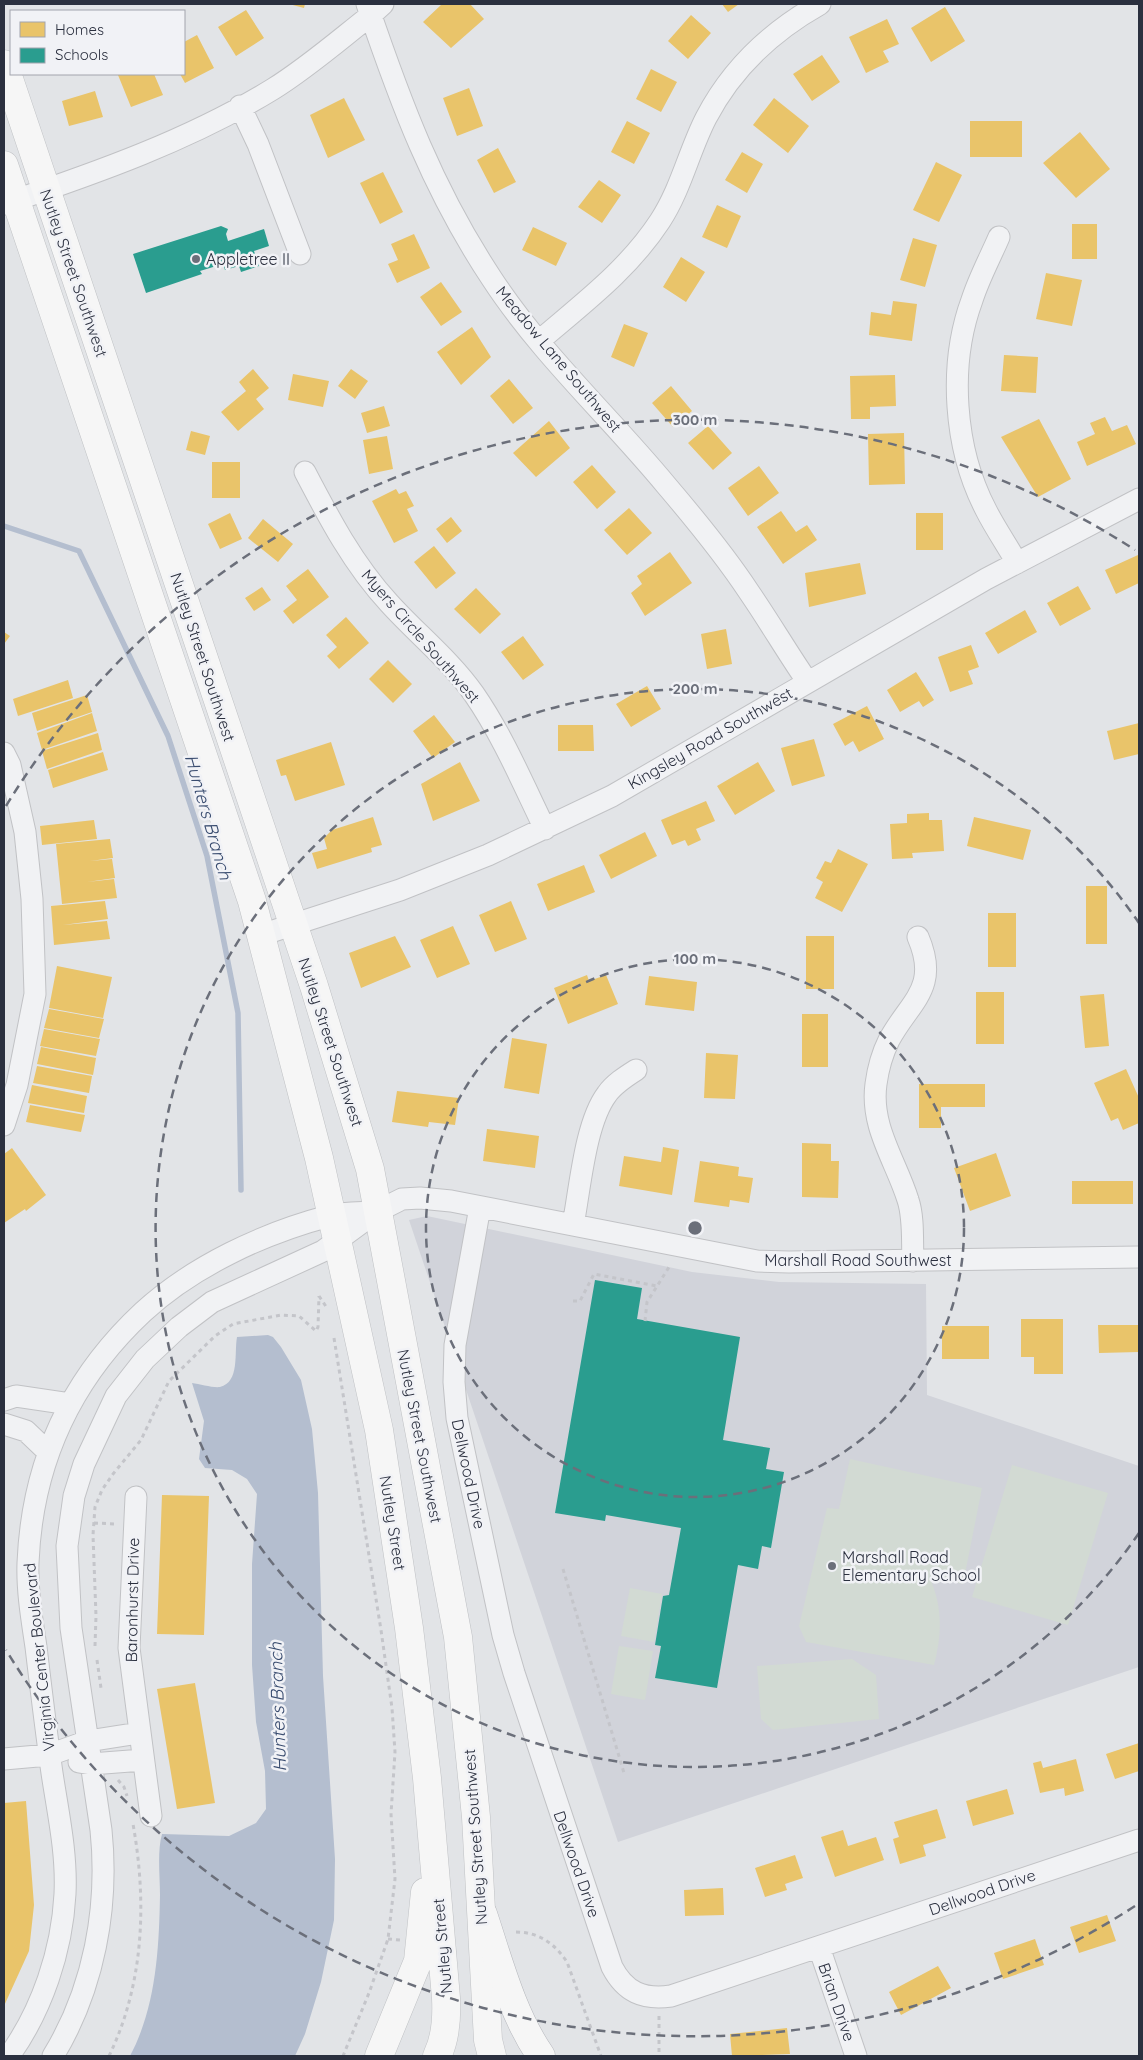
<svg xmlns="http://www.w3.org/2000/svg" width="1143" height="2060" viewBox="0 0 1143 2060" font-family="Quicksand,sans-serif">
	<style>
		.built { fill: #d1d3da }
		.green { fill: #d2dad3 }
		.water { fill: #b4becf }
		.homes { fill: #e9c46a }
		.schools { fill: #2a9d8f }
		.lines { fill: none; stroke-linecap: round; stroke-linejoin: round }
		.stream { stroke: #b4becf; stroke-width: 5.5 }
		.minor-casing { stroke: #c1c2c5; stroke-width: 23 }
		.major-casing { stroke: #bfc1c4; stroke-width: 29 }
		.highway-casing { stroke: #b5b7bc; stroke-width: 29 }
		.path { stroke: #c4c5ca; stroke-width: 3; stroke-dasharray: 4 4; stroke-linecap: butt }
		.minor { stroke: #f1f2f4; stroke-width: 21 }
		.major { stroke: #f6f6f6; stroke-width: 28 }
		.highway { stroke: #f6f6f6; stroke-width: 28 }
		.ring { fill: none; stroke: #6b6f7a; stroke-width: 2.5; stroke-dasharray: 9 6 }
		.poi-dot { fill: #6b6f7a; stroke: #f1f2f6; stroke-width: 2 }
		.labels { text-anchor: middle; stroke-width: 5; stroke-linejoin: round; paint-order: stroke }
		.poi-label { font-size: 16px; fill: #2b303f; stroke: #f1f2f6; text-anchor: start }
		.street-label { font-size: 16px; fill: #2b303f; stroke: #f1f2f6 }
		.water-label { font-size: 18px; font-style: italic; fill: #394c6f; stroke: #f1f2f6 }
		.centre { fill: #6b6f7a; stroke: #f1f2f6; stroke-width: 2.5 }
		.ring-label { font-size: 15px; text-anchor: middle; font-weight: bold; fill: #6b6f7a; stroke: #f1f2f6; stroke-width: 5; stroke-linejoin: round; paint-order: stroke }
	</style>
	<rect width="100%" height="100%" fill="#e2e4e7"/>
	<path class="built" d="M 427,1216 L 692,1272 L 779,1282 L 926,1284 L 927,1395 L 1139,1466 L 1139,1667 L 618,1842 L 409,1220 Z"/>
	<path class="green" d="M 850,1459 L 982,1488 L 963,1584 L 929,1577 C 943,1605 942,1636 934,1665 L 806,1642 L 799,1626 L 827,1508 L 839,1509 Z
		M 1012,1465 L 1108,1493 L 1068,1625 L 972,1597 Z
		M 630,1588 L 662,1594 L 654,1642 L 621,1636 Z
		M 619,1646 L 653,1651 L 645,1700 L 611,1694 Z
		M 852,1659 L 876,1675 L 879,1719 L 773,1730 L 761,1719 L 757,1666 Z"/>
	<path class="water" d="M 268,1335 L 273,1337 L 281,1347 L 301,1380 L 312,1429 L 318,1493 L 323,1676 L 335,1859 L 334,1920 L 321,1982 L 305,2034 L 295,2056 L 130,2056 C 156,2007 159,1950 160,1895 C 160,1876 157,1852 162,1834 L 229,1836 L 256,1823 L 266,1809 L 265,1771 L 256,1722 L 252,1665 L 252,1564 L 257,1494 L 247,1479 L 232,1470 L 205,1468 L 199,1459 L 204,1421 L 192,1383 C 200,1384 213,1388 220,1387 C 240,1382 234,1353 237,1337 Z"/>
	<path class="homes" d="M 289,4 L 305,4 L 304,8 Z
		M 442,4 L 470,4 L 484,19 L 451,48 L 423,22 Z
		M 722,4 L 739,4 L 728,12 Z
		M 945,7 L 965,41 L 931,62 L 911,28 Z
		M 246,10 L 264,38 L 236,56 L 218,27 Z
		M 691,15 L 711,33 L 688,59 L 668,41 Z
		M 887,19 L 899,44 L 883,51 L 889,62 L 866,73 L 849,37 Z
		M 197,35 L 214,68 L 185,83 L 180,74 L 184,74 L 184,42 Z
		M 822,55 L 840,82 L 812,101 L 793,74 Z
		M 651,69 L 677,82 L 661,112 L 636,99 Z
		M 154,74 L 163,95 L 131,107 L 118,75 Z
		M 469,88 L 483,126 L 457,136 L 443,98 Z
		M 95,91 L 103,117 L 69,126 L 62,101 Z
		M 344,98 L 365,140 L 328,158 L 310,115 Z
		M 774,98 L 809,126 L 788,153 L 753,125 Z
		M 627,121 L 650,133 L 634,164 L 611,152 Z
		M 970,121 L 1022,121 L 1022,157 L 970,157 Z
		M 1080,132 L 1110,169 L 1076,198 L 1043,163 Z
		M 498,148 L 516,182 L 494,193 L 477,160 Z
		M 742,152 L 763,164 L 747,193 L 725,180 Z
		M 936,162 L 962,175 L 939,222 L 913,210 Z
		M 383,172 L 403,212 L 380,224 L 360,183 Z
		M 599,180 L 621,195 L 602,223 L 578,207 Z
		M 717,205 L 741,216 L 727,248 L 702,237 Z
		M 1072,224 L 1097,224 L 1097,259 L 1072,259 Z
		M 533,227 L 567,243 L 556,266 L 522,250 Z
		M 414,234 L 430,268 L 397,283 L 388,264 L 398,260 L 391,244 Z
		M 913,238 L 937,245 L 925,287 L 900,280 Z
		M 681,257 L 705,272 L 686,302 L 663,287 Z
		M 1046,273 L 1082,280 L 1072,326 L 1036,319 Z
		M 441,282 L 462,312 L 441,326 L 420,297 Z
		M 893,301 L 917,304 L 912,341 L 869,335 L 871,312 L 891,315 Z
		M 624,324 L 648,333 L 634,367 L 611,357 Z
		M 472,327 L 491,357 L 461,385 L 437,352 Z
		M 1004,355 L 1038,357 L 1036,393 L 1001,391 Z
		M 253,369 L 269,388 L 256,399 L 264,409 L 238,431 L 221,412 L 246,391 L 239,382 Z
		M 351,369 L 368,381 L 355,399 L 338,386 Z
		M 293,374 L 329,381 L 323,407 L 288,400 Z
		M 895,375 L 896,406 L 870,407 L 870,419 L 851,419 L 850,376 Z
		M 509,379 L 533,408 L 513,424 L 490,396 Z
		M 671,386 L 692,411 L 673,427 L 652,403 Z
		M 384,406 L 390,426 L 367,433 L 361,413 Z
		M 1105,417 L 1112,431 L 1127,425 L 1136,444 L 1087,466 L 1077,442 L 1095,434 L 1090,423 Z
		M 1039,419 L 1071,479 L 1038,497 L 1001,437 Z
		M 549,421 L 570,448 L 536,477 L 513,453 Z
		M 708,426 L 732,453 L 713,470 L 688,443 Z
		M 191,431 L 210,436 L 205,455 L 186,450 Z
		M 904,433 L 905,484 L 869,485 L 868,434 Z
		M 387,436 L 393,469 L 369,474 L 363,440 Z
		M 212,462 L 240,462 L 240,498 L 212,498 Z
		M 592,465 L 616,492 L 597,509 L 573,482 Z
		M 759,466 L 779,493 L 748,516 L 728,488 Z
		M 396,489 L 399,494 L 406,491 L 414,506 L 407,509 L 418,531 L 394,543 L 372,501 Z
		M 629,508 L 652,533 L 627,555 L 604,530 Z
		M 781,511 L 796,532 L 807,525 L 817,540 L 783,564 L 757,527 Z
		M 230,513 L 242,539 L 220,549 L 208,524 Z
		M 916,513 L 943,513 L 943,550 L 916,550 Z
		M 451,517 L 462,531 L 447,543 L 436,529 Z
		M 263,519 L 293,544 L 278,562 L 248,538 Z
		M 434,546 L 456,573 L 436,589 L 414,562 Z
		M 670,552 L 692,583 L 645,616 L 631,593 L 642,584 L 637,576 Z
		M 1138,555 L 1139,583 L 1116,594 L 1105,570 Z
		M 860,563 L 866,594 L 809,607 L 805,573 Z
		M 308,569 L 329,597 L 293,624 L 283,611 L 297,600 L 286,586 Z
		M 1078,586 L 1091,609 L 1060,626 L 1047,603 Z
		M 262,587 L 271,600 L 254,611 L 245,598 Z
		M 476,588 L 501,614 L 480,634 L 454,609 Z
		M 1025,610 L 1037,632 L 998,654 L 985,633 Z
		M 346,617 L 369,643 L 339,669 L 327,656 L 337,647 L 326,635 Z
		M 726,629 L 732,664 L 707,669 L 701,634 Z
		M 4,632 L 10,636 L 4,644 Z
		M 523,636 L 544,665 L 523,680 L 501,652 Z
		M 971,645 L 979,667 L 968,671 L 973,684 L 950,692 L 938,657 Z
		M 388,660 L 412,684 L 393,703 L 369,679 Z
		M 916,672 L 934,700 L 923,707 L 919,701 L 900,712 L 887,690 Z
		M 68,680 L 73,698 L 18,716 L 13,699 Z
		M 647,686 L 661,709 L 631,727 L 616,704 Z
		M 87,695 L 92,712 L 37,731 L 32,713 Z
		M 867,706 L 884,739 L 859,752 L 853,741 L 845,746 L 833,724 Z
		M 92,713 L 97,731 L 42,750 L 37,733 Z
		M 434,715 L 455,742 L 433,758 L 413,731 Z
		M 1139,723 L 1139,754 L 1114,760 L 1107,731 Z
		M 558,725 L 593,725 L 594,751 L 558,751 Z
		M 98,733 L 102,750 L 47,769 L 42,751 Z
		M 814,739 L 825,776 L 792,786 L 781,748 Z
		M 331,742 L 345,785 L 295,801 L 286,775 L 281,776 L 276,760 Z
		M 103,752 L 108,770 L 53,788 L 48,770 Z
		M 460,762 L 480,801 L 433,821 L 421,784 Z
		M 758,762 L 775,791 L 735,815 L 717,786 Z
		M 706,801 L 715,821 L 696,829 L 701,840 L 688,846 L 685,840 L 672,845 L 661,820 Z
		M 929,813 L 929,820 L 942,820 L 944,851 L 912,853 L 913,858 L 892,859 L 890,824 L 907,823 L 907,814 Z
		M 373,817 L 382,845 L 371,848 L 372,852 L 317,869 L 312,853 L 327,849 L 324,838 L 332,830 Z
		M 974,817 L 1031,830 L 1023,860 L 967,846 Z
		M 94,820 L 97,839 L 42,845 L 40,826 Z
		M 645,832 L 657,856 L 611,879 L 599,855 Z
		M 110,839 L 113,858 L 90,861 L 112,859 L 115,878 L 87,882 L 114,879 L 117,898 L 62,904 L 56,844 Z
		M 838,849 L 868,864 L 842,912 L 815,898 L 823,882 L 816,878 L 825,861 L 831,863 Z
		M 584,865 L 595,892 L 548,911 L 537,884 Z
		M 1086,886 L 1107,886 L 1107,944 L 1086,944 Z
		M 105,901 L 108,919 L 63,925 L 107,921 L 110,939 L 54,945 L 51,906 Z
		M 511,901 L 527,939 L 495,952 L 479,915 Z
		M 988,913 L 1016,913 L 1016,967 L 988,967 Z
		M 453,926 L 470,964 L 437,978 L 420,940 Z
		M 395,936 L 411,967 L 361,988 L 349,953 Z
		M 806,936 L 834,936 L 834,989 L 806,989 Z
		M 57,966 L 112,977 L 103,1018 L 49,1008 Z
		M 587,975 L 589,981 L 606,975 L 618,1004 L 568,1024 L 554,988 Z
		M 649,976 L 697,982 L 694,1011 L 645,1005 Z
		M 976,992 L 1004,992 L 1004,1044 L 976,1044 Z
		M 1104,994 L 1109,1046 L 1085,1048 L 1080,996 Z
		M 49,1009 L 104,1019 L 99,1038 L 44,1028 Z
		M 802,1014 L 828,1014 L 828,1067 L 802,1067 Z
		M 44,1029 L 100,1039 L 96,1056 L 40,1046 Z
		M 512,1038 L 547,1044 L 539,1094 L 504,1088 Z
		M 41,1047 L 96,1058 L 93,1075 L 37,1064 Z
		M 706,1053 L 738,1055 L 735,1099 L 704,1098 Z
		M 37,1066 L 92,1076 L 89,1093 L 33,1083 Z
		M 1126,1069 L 1139,1098 L 1139,1123 L 1123,1130 L 1118,1118 L 1111,1121 L 1094,1083 Z
		M 919,1084 L 985,1084 L 985,1107 L 941,1107 L 941,1128 L 919,1128 Z
		M 32,1085 L 87,1096 L 84,1113 L 28,1103 Z
		M 397,1091 L 459,1098 L 455,1125 L 429,1122 L 428,1127 L 392,1122 Z
		M 30,1105 L 85,1115 L 81,1132 L 26,1122 Z
		M 487,1129 L 539,1136 L 535,1168 L 483,1161 Z
		M 802,1143 L 831,1144 L 831,1161 L 839,1161 L 838,1198 L 802,1197 Z
		M 663,1147 L 679,1150 L 672,1195 L 619,1186 L 624,1156 L 661,1162 Z
		M 12,1148 L 46,1195 L 26,1211 L 25,1209 L 4,1223 L 4,1154 Z
		M 996,1153 L 1011,1196 L 970,1211 L 954,1168 Z
		M 700,1161 L 739,1167 L 738,1176 L 753,1178 L 749,1203 L 730,1200 L 729,1207 L 694,1202 Z
		M 1072,1181 L 1133,1181 L 1133,1204 L 1072,1204 Z
		M 1021,1319 L 1063,1319 L 1063,1374 L 1034,1374 L 1034,1357 L 1021,1357 Z
		M 1098,1325 L 1139,1325 L 1139,1352 L 1099,1353 Z
		M 942,1326 L 989,1326 L 989,1359 L 942,1359 Z
		M 162,1495 L 209,1496 L 204,1635 L 157,1634 Z
		M 195,1683 L 215,1803 L 177,1809 L 157,1689 Z
		M 1139,1743 L 1139,1771 L 1115,1779 L 1106,1754 Z
		M 1076,1759 L 1084,1791 L 1065,1796 L 1064,1788 L 1040,1793 L 1033,1763 L 1041,1761 L 1043,1768 Z
		M 1007,1789 L 1014,1814 L 973,1826 L 966,1801 Z
		M 26,1801 L 34,1905 L 29,1951 L 4,2006 L 4,1803 Z
		M 937,1809 L 946,1838 L 923,1845 L 926,1856 L 900,1864 L 893,1839 L 899,1837 L 894,1822 Z
		M 843,1830 L 848,1846 L 876,1837 L 884,1860 L 835,1877 L 821,1837 Z
		M 795,1855 L 803,1878 L 785,1884 L 787,1890 L 765,1897 L 755,1868 Z
		M 723,1888 L 724,1915 L 685,1916 L 684,1890 Z
		M 1107,1915 L 1116,1941 L 1079,1953 L 1070,1927 Z
		M 1035,1939 L 1044,1965 L 1003,1979 L 994,1953 Z
		M 938,1966 L 951,1988 L 901,2015 L 889,1992 Z
		M 787,2028 L 790,2054 L 732,2056 L 730,2034 Z"/>
	<path class="schools" d="M 221,226 L 228,229 L 226,234 L 228,241 L 264,229 L 269,246 L 254,251 L 259,266 L 241,272 L 239,266 L 225,270 L 223,264 L 200,271 L 202,274 L 146,293 L 133,254 Z
		M 595,1280 L 642,1288 L 637,1319 L 740,1337 L 723,1440 L 770,1448 L 766,1469 L 784,1472 L 771,1548 L 762,1546 L 758,1569 L 738,1565 L 717,1688 L 655,1678 L 661,1646 L 655,1645 L 663,1596 L 669,1595 L 681,1528 L 606,1515 L 605,1521 L 555,1513 Z"/>
	<g class="lines">
		<path class="stream" d="M 4,526 L 79,551 L 168,736 L 207,856 L 238,1013 L 241,1190"/>
		<g class="minor-casing">
			<path id="minor" d="M 367,4 C 401,104 433,190 492,279 C 541,354 609,416 666,485 C 695,519 724,554 749,592 C 769,621 787,652 807,681
				M 240,106 L 258,144 L 300,254
				M 4,204 C 96,173 190,140 273,89 C 307,68 339,40 371,15 L 383,4
				M 999,237 C 990,258 979,278 972,300 C 948,365 954,449 986,510 C 995,528 1007,545 1017,563
				M 539,341 C 582,304 628,270 660,221 C 681,189 689,151 706,118 C 732,68 772,31 820,4
				M 305,472 C 329,518 353,564 389,603 C 417,634 450,660 474,694 C 503,736 523,784 545,829
				M 4,753 L 10,765 L 25,832 L 32,899 L 35,994 L 17,1085 L 4,1125
				M 261,935 L 400,890 L 488,855 L 612,796 L 986,579 L 1139,499
				M 480,1207 L 455,1345 L 454,1382 L 457,1418 L 503,1635 L 514,1673 L 612,1967 C 625,1992 643,2000 671,1996 L 1139,1840
				M 573,1225 C 580,1189 585,1123 607,1094 C 614,1084 625,1077 636,1070
				M 913,1261 C 912,1241 914,1218 908,1200 C 896,1161 870,1127 876,1084 C 878,1069 882,1054 889,1040 C 910,1001 940,988 918,937
				M 4,1400 L 16,1396 L 70,1404
				M 4,1424 L 26,1431 L 48,1452
				M 136,1497 L 129,1648 L 151,1816
				M 4,1759 L 49,1755 L 88,1741 L 139,1733
				M 79,1762 L 91,1764 L 143,1760
				M 819,1947 L 856,2056
				M 9,2056 C 42,2010 62,1951 65,1894 C 67,1853 58,1813 52,1773 C 46,1731 41,1689 36,1647 C 32,1620 27,1591 28,1563 C 32,1463 70,1380 143,1312 C 193,1266 264,1233 329,1216 C 344,1212 361,1213 376,1212
				M 53,2056 C 94,1989 109,1907 101,1830 L 71,1628 L 67,1546 L 74,1496 L 84,1464 L 116,1396 L 145,1359 L 179,1327 L 212,1302 L 323,1251 L 376,1212 L 402,1199 L 420,1198 L 451,1201 L 757,1261 L 789,1262 L 1139,1257"/>
		</g>
		<g class="major-casing">
			<path id="major" d="M 4,64 L 314,986 L 370,1169 L 458,1637 L 476,1817 L 488,2040 L 492,2056
				M 4,165 L 252,901 L 319,1158 L 379,1430 L 409,1628 L 427,1778 L 446,1998 C 447,2018 446,2038 437,2056
				M 379,2056 L 418,1961 L 425,1892"/>
		</g>
		<g class="highway-casing">
			<path id="highway" d="M 483,1914 C 499,1962 512,2014 541,2056"/>
		</g>
		<path class="path" d="M 319,1296 L 327,1308
			M 573,1301 L 580,1301 L 594,1274 L 657,1286
			M 645,1321 L 647,1302 L 671,1264
			M 334,1338 L 381,1630 L 392,1708 L 395,1752 L 391,1814 L 395,1879 L 388,1939 L 369,1993 L 343,2056
			M 94,1523 L 116,1524
			M 563,1569 L 624,1773
			M 95,1646 L 96,1616 L 93,1535 L 95,1507 L 102,1490 L 113,1474 L 141,1440 L 169,1381 L 215,1336 L 233,1324 L 281,1315 L 299,1316 L 316,1331 L 318,1327 L 319,1296
			M 97,1660 L 101,1688
			M 118,1780 L 124,1787 L 127,1796
			M 516,1932 C 539,1932 555,1944 567,1962 L 601,2056
			M 388,1939 L 400,1940
			M 659,2016 L 659,2056
			M 109,2056 C 144,1984 147,1902 133,1824"/>
		<use href="#minor" class="minor"/>
		<use href="#major" class="major"/>
		<use href="#highway" class="highway"/>
	</g>
	<g class="ring">
		<circle cx="695" cy="1228" r="269"/>
		<path d="M1139 1533A539 539 0 1 1 1139 923"/>
		<path d="M1135 1906A808 808 0 0 1 6 1650M6 806A808 808 0 0 1 1135 550"/>
	</g>
	<g class="poi-dot">
		<circle cx="196" cy="259" r="5"/>
		<circle cx="832" cy="1566" r="5"/>
	</g>
	<g class="labels">
		<g class="poi-label">
			<text x="206" y="265">Appletree II</text>
			<text x="842" y="1563">Marshall Road<tspan x="842" dy="18">Elementary School</tspan></text>
		</g>
		<g class="street-label">
			<text transform="translate(74 273) rotate(71)" y="6">Nutley Street Southwest</text>
			<text transform="translate(559 359) rotate(50)" y="6">Meadow Lane Southwest</text>
			<text transform="translate(421 636) rotate(49)" y="6">Myers Circle Southwest</text>
			<text transform="translate(203 657) rotate(72)" y="6">Nutley Street Southwest</text>
			<text transform="translate(710 738) rotate(-30)" y="6">Kingsley Road Southwest</text>
			<text transform="translate(331 1042) rotate(72)" y="6">Nutley Street Southwest</text>
			<text x="858" y="1266">Marshall Road Southwest</text>
			<text transform="translate(420 1436) rotate(79)" y="6">Nutley Street Southwest</text>
			<text transform="translate(469 1474) rotate(78)" y="6">Dellwood Drive</text>
			<text transform="translate(393 1523) rotate(81)" y="6">Nutley Street</text>
			<text transform="translate(132 1600) rotate(-89)" y="6">Baronhurst Drive</text>
			<text transform="translate(39 1657) rotate(-96)" y="6">Virginia Center Boulevard</text>
			<text transform="translate(475 1837) rotate(-94)" y="6">Nutley Street Southwest</text>
			<text transform="translate(577 1864) rotate(71)" y="6">Dellwood Drive</text>
			<text transform="translate(982 1892) rotate(-19)" y="6">Dellwood Drive</text>
			<text transform="translate(442 1946) rotate(-95)" y="6">Nutley Street</text>
			<text transform="translate(837 2002) rotate(71)" y="6">Brian Drive</text>
		</g>
		<g class="water-label">
			<text transform="translate(208 817) rotate(74)" y="6">Hunters Branch</text>
			<text transform="translate(278 1707) rotate(-92)" y="6">Hunters Branch</text>
		</g>
	</g>
	<circle cx="695" cy="1228" r="8" class="centre"/>
	<g class="ring-label">
		<text x="695" y="425">300 m</text>
		<text x="695" y="694">200 m</text>
		<text x="695" y="964">100 m</text>
	</g>
	<rect width="1143" height="2060" fill="none" stroke="#2b303f" stroke-width="10"/>
	<rect x="10" y="10" width="175" height="65" fill="#f1f2f6" stroke="#a2a4ad"/>
	<rect x="20" y="22" width="25" height="15" fill="#e9c46a" stroke="#a2a4ad"/>
	<text x="55" y="35" font-size="15" fill="#2b303f">Homes</text>
	<rect x="20" y="48" width="25" height="15" fill="#2a9d8f" stroke="#a2a4ad"/>
	<text x="55" y="60" font-size="15" fill="#2b303f">Schools</text>
</svg>
